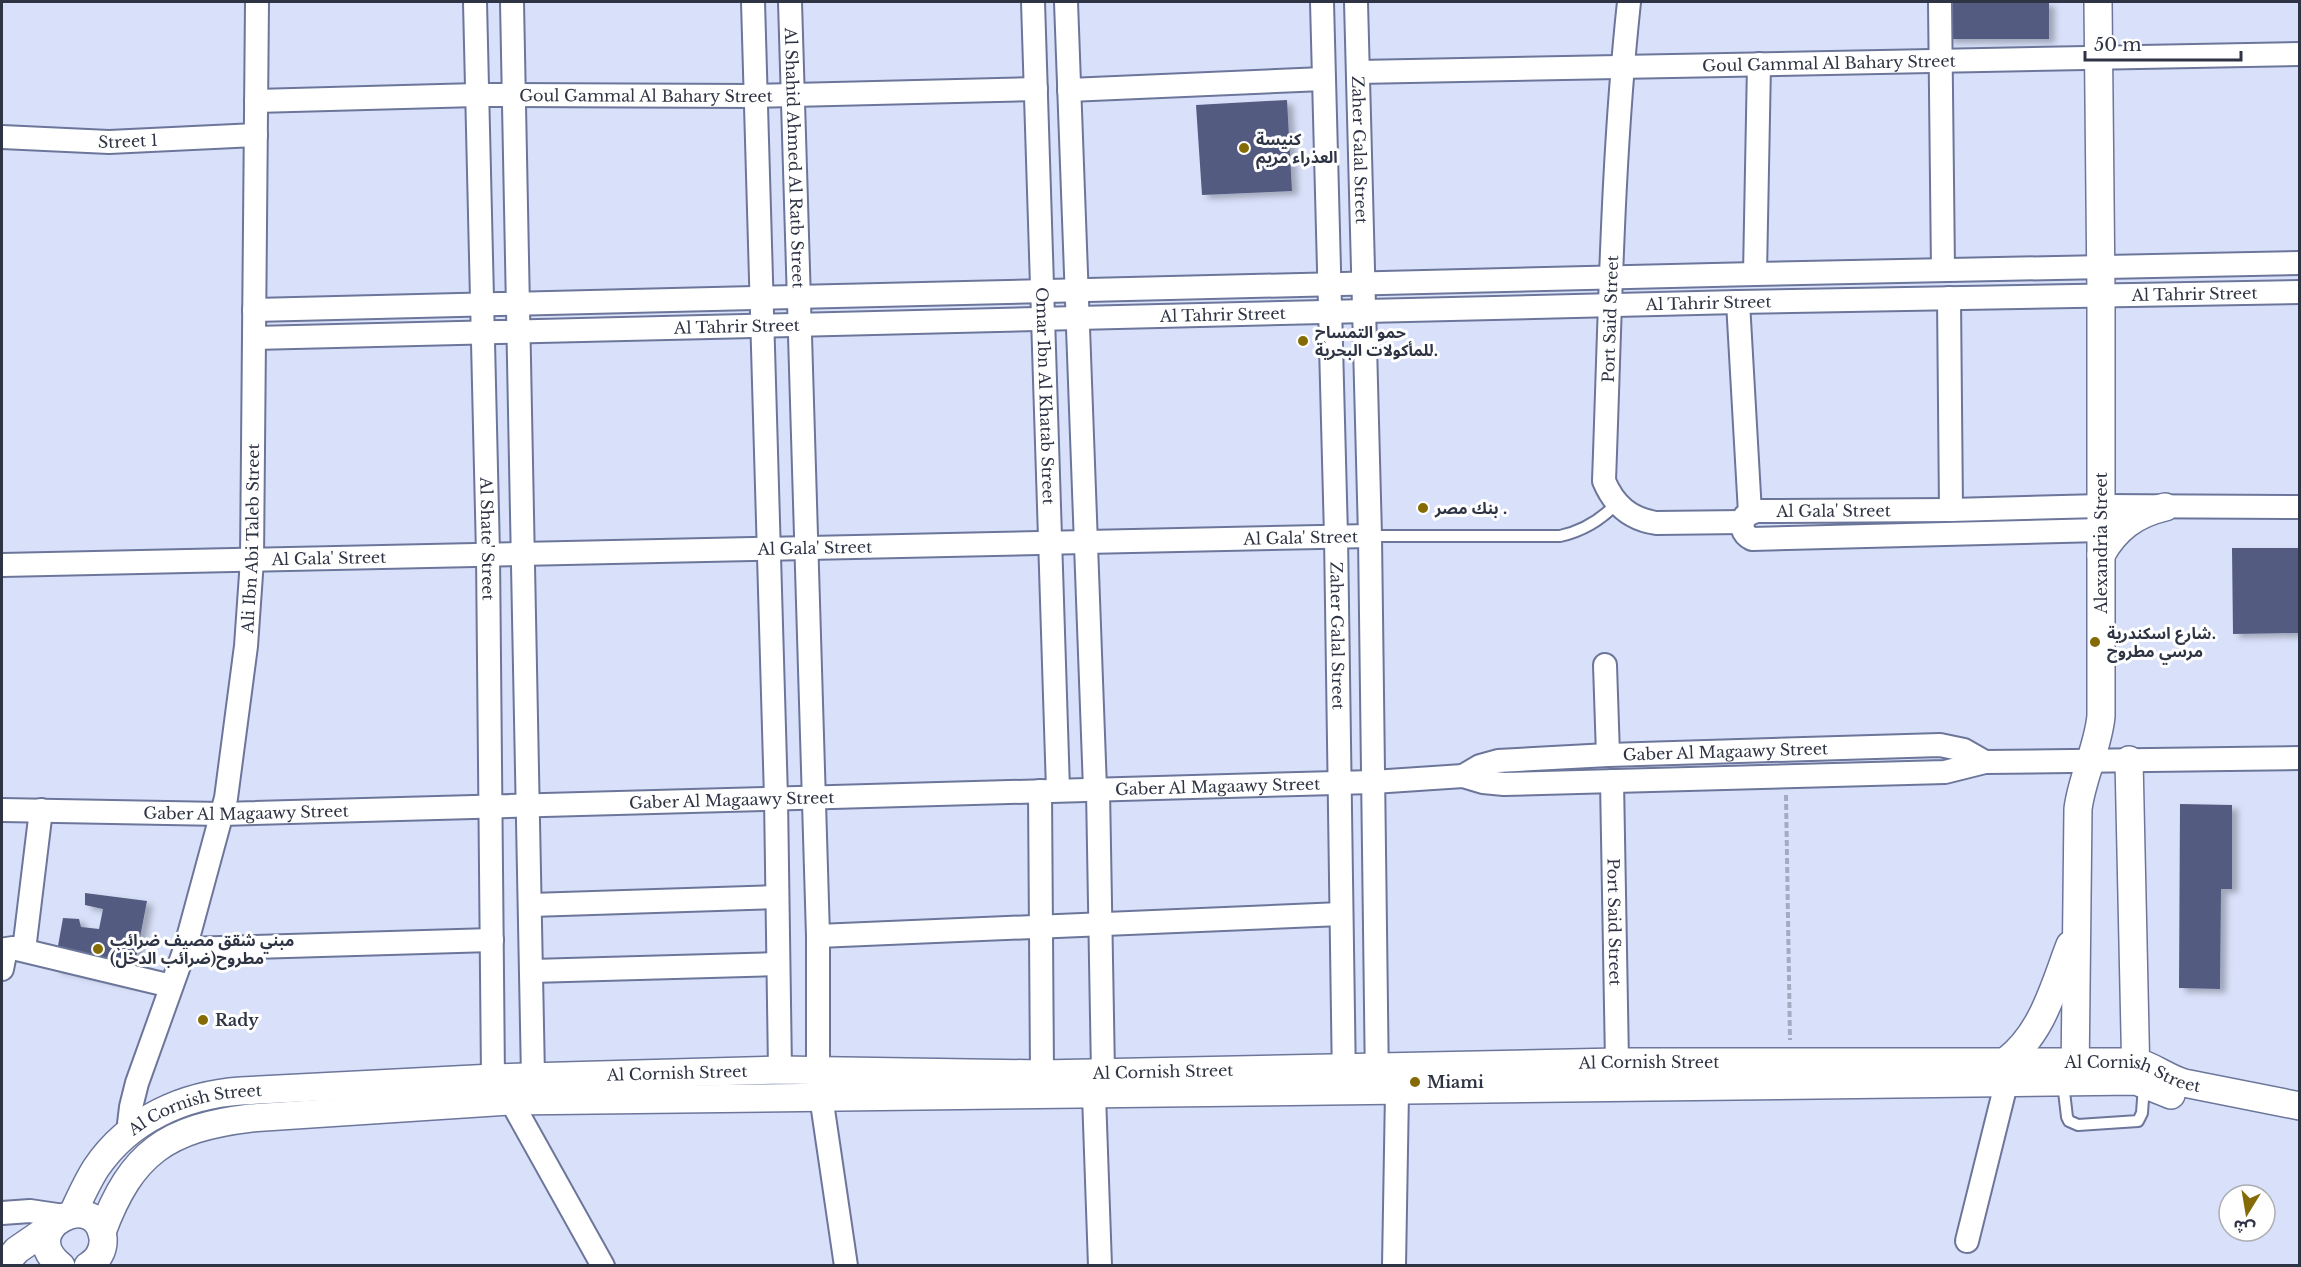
<svg xmlns="http://www.w3.org/2000/svg" width="2301" height="1267" viewBox="0 0 2301 1267" font-family="'Libre Baskerville','Noto Sans Arabic',serif">
	<style>
		.building { fill: #525c80; filter: url(#shadow) }
		.lines { fill: none; stroke-linecap: round; stroke-linejoin: round }
		.service-casing { stroke: #6b769a; stroke-width: 14 }
		.minor-casing { stroke: #6b769a; stroke-width: 26 }
		.tertiary-casing { stroke: #6b769a; stroke-width: 30 }
		.path { stroke: #a4abc1; stroke-width: 4; stroke-dasharray: 6 3; stroke-linecap: butt }
		.service { stroke: #fff; stroke-width: 10 }
		.minor { stroke: #fff; stroke-width: 22 }
		.tertiary { stroke: #fff; stroke-width: 27 }
		.poi-dot { fill: #856b06; stroke: #fff; stroke-width: 2 }
		.labels { text-anchor: middle; stroke-width: 6; stroke-linejoin: round; paint-order: stroke }
		.street-label { font-size: 16px; fill: #2f3444; stroke: #fff }
		.poi-label { font-size: 16px; font-weight: bold; fill: #2f3444; stroke: #fff; text-anchor: start }
	</style>
	<defs>
		<filter id="shadow"><feDropShadow dx="6" dy="4" stdDeviation="3" flood-color="#0004"/></filter>
	</defs>
	<rect width="100%" height="100%" fill="#d9e1fa"/>
	<path class="building" d="M 1945,2 L 2049,2 L 2049,39 L 1946,39 Z
		M 1287,100 L 1292,191 L 1202,195 L 1196,105 Z
		M 2232,548 L 2300,548 L 2300,633 L 2233,634 Z
		M 2180,804 L 2232,805 L 2232,889 L 2221,889 L 2220,989 L 2179,988 Z
		M 85,893 L 147,901 L 131,984 L 54,968 L 63,918 L 79,919 L 81,927 L 99,929 L 103,909 L 85,905 Z"/>
	<g class="lines">
		<g class="service-casing">
			<path id="service" d="M 1370,536 L 1560,536 C 1583,531 1601,520 1617,503
				M 2063,1083 L 2067,1117 L 2069,1121 L 2078,1125 L 2138,1121 L 2142,1113 L 2144,1085"/>
		</g>
		<g class="minor-casing">
			<g id="minor">
				<path id="s1" d="M 475,2 L 488,554 L 493,1078"/>
				<path d="M 512,2 L 533,1077"/>
				<path d="M 753,2 L 776,798 L 780,1070"/>
				<path id="s2" d="M 790,2 L 818,936 L 818,1071"/>
				<path id="s3" d="M 1033,2 L 1058,790"/>
				<path d="M 1066,2 L 1095,789"/>
				<path id="s4" d="M 1322,2 L 1336,536 L 1344,1083"/>
				<path id="s5" d="M 1356,2 L 1370,536 L 1377,1085"/>
				<path d="M 1629,2 C 1612,160 1610,321 1604,481 C 1614,505 1630,519 1656,523 L 1743,522"/>
				<path d="M 1940,2 L 1943,270"/>
				<path id="s6" d="M 1358,72 L 2300,54"/>
				<path d="M 1069,90 L 1323,79"/>
				<path id="s7" d="M 256,101 L 477,95 L 756,96 L 1036,89"/>
				<path id="s8" d="M 2,137 L 109,142 L 256,135"/>
				<path d="M 1755,274 L 1759,64"/>
				<path d="M 1949,298 L 1951,510"/>
				<path d="M 1738,302 L 1750,513"/>
				<path d="M 254,310 L 1755,274 L 2300,263"/>
				<path id="s9" d="M 254,338 L 1738,302 L 2300,292"/>
				<path id="s10" d="M 2101,530 L 1752,539 C 1742,534 1740,526 1745,516 L 1756,511 L 1951,510 L 2101,506 L 2300,507"/>
				<path id="s11" d="M 2,565 L 1370,536"/>
				<path d="M 1605,665 L 1608,755"/>
				<path id="s12" d="M 1463,776 L 1480,766 L 1498,761 L 1608,755 L 1940,745 L 1964,750 L 1985,762"/>
				<path id="s13" d="M 1612,781 L 1617,1062"/>
				<path d="M 1098,790 L 1103,1073"/>
				<path d="M 1040,791 L 1042,1074"/>
				<path id="s14" d="M 2,810 L 222,814 L 1373,782 L 1463,776 L 1483,782 L 1504,784 L 1945,772 L 1985,762 L 2300,758"/>
				<path d="M 531,905 L 777,897"/>
				<path d="M 818,936 L 1341,914"/>
				<path d="M 185,949 L 492,940"/>
				<path d="M 24,950 L 41,810"/>
				<path d="M 2,969 L 6,949 L 13,948 L 171,986"/>
				<path d="M 532,971 L 778,964"/>
				<path d="M 1094,1095 L 1100,1266"/>
				<path d="M 821,1096 L 846,1266"/>
				<path d="M 511,1101 L 603,1266"/>
				<path id="s15" d="M 128,1132 L 131,1107 L 137,1083 L 185,949 L 226,798 L 246,646 L 252,560 L 257,2"/>
				<path d="M 2,1213 L 30,1211 L 64,1216"/>
				<path d="M 1967,1241 L 2010,1068"/>
				<path d="M 1394,1266 L 1397,1092"/>
			</g>
		</g>
		<g class="tertiary-casing">
			<g id="tertiary">
				<path d="M 2101,555 C 2115,529 2135,514 2165,507"/>
				<path d="M 2129,760 L 2136,1080"/>
				<path d="M 2006,1061 C 2043,1033 2054,986 2070,945"/>
				<path d="M 2075,1077 L 2078,809 C 2082,777 2098,748 2101,716 L 2101,295 L 2098,2"/>
				<path id="s16" d="M 73,1213 C 80,1198 87,1182 96,1168 C 129,1119 184,1095 241,1091 L 493,1078 L 780,1070 L 1042,1074 L 1617,1062 L 2136,1062 C 2153,1066 2167,1078 2184,1083 L 2300,1106"/>
				<path d="M 102,1232 C 131,1153 167,1128 251,1118 L 511,1101 L 2136,1081 L 2171,1095"/>
				<path d="M 3,1266 L 17,1250 L 52,1226"/>
				<path d="M 61,1266 C 14,1229 96,1186 103,1238 C 104,1250 98,1260 88,1266"/>
			</g>
		</g>
		<path class="path" d="M 1786,795 L 1790,1040"/>
		<use href="#service" class="service"/>
		<use href="#minor" class="minor"/>
		<use href="#tertiary" class="tertiary"/>
	</g>
	<g class="poi-dot">
		<circle cx="1244" cy="148" r="6"/>
		<circle cx="1303" cy="341" r="6"/>
		<circle cx="1423" cy="508" r="6"/>
		<circle cx="2095" cy="642" r="6"/>
		<circle cx="98" cy="949" r="6"/>
		<circle cx="203" cy="1020" r="6"/>
		<circle cx="1415" cy="1082" r="6"/>
	</g>
	<g class="labels">
		<g class="street-label">
			<text dy="6" stroke="none"><textPath href="#s6" startOffset="471">Goul Gammal Al Bahary Street</textPath></text>
			<text dy="6" stroke="none"><textPath href="#s7" startOffset="390">Goul Gammal Al Bahary Street</textPath></text>
			<text dy="6" stroke="none"><textPath href="#s8" startOffset="126">Street 1</textPath></text>
			<text dy="6" stroke="none"><textPath href="#s5" startOffset="148">Zaher Galal Street</textPath></text>
			<text dy="6" stroke="none"><textPath href="#s2" startOffset="156">Al Shahid Ahmed Al Ratb Street</textPath></text>
			<text dy="6" stroke="none"><textPath href="#s9" startOffset="1941">Al Tahrir Street</textPath></text>
			<text dy="6" stroke="none"><textPath href="#s9" startOffset="1455">Al Tahrir Street</textPath></text>
			<text dy="6" stroke="none"><textPath href="#s9" startOffset="969">Al Tahrir Street</textPath></text>
			<text transform="translate(1610 319) rotate(-88)" y="6">Port Said Street</text>
			<text dy="6" stroke="none"><textPath href="#s9" startOffset="483">Al Tahrir Street</textPath></text>
			<text dy="6" stroke="none"><textPath href="#s3" startOffset="394">Omar Ibn Al Khatab Street</textPath></text>
			<text dy="6" stroke="none"><textPath href="#s10" startOffset="466">Al Gala' Street</textPath></text>
			<text dy="6" stroke="none"><textPath href="#s15" startOffset="610">Ali Ibn Abi Taleb Street</textPath></text>
			<text dy="6" stroke="none"><textPath href="#s11" startOffset="1299">Al Gala' Street</textPath></text>
			<text dy="6" stroke="none"><textPath href="#s1" startOffset="537">Al Shate' Street</textPath></text>
			<text transform="translate(2101 543) rotate(-90)" y="6">Alexandria Street</text>
			<text dy="6" stroke="none"><textPath href="#s11" startOffset="813">Al Gala' Street</textPath></text>
			<text dy="6" stroke="none"><textPath href="#s11" startOffset="327">Al Gala' Street</textPath></text>
			<text dy="6" stroke="none"><textPath href="#s4" startOffset="634">Zaher Galal Street</textPath></text>
			<text dy="6" stroke="none"><textPath href="#s12" startOffset="266">Gaber Al Magaawy Street</textPath></text>
			<text dy="6" stroke="none"><textPath href="#s14" startOffset="1216">Gaber Al Magaawy Street</textPath></text>
			<text dy="6" stroke="none"><textPath href="#s14" startOffset="730">Gaber Al Magaawy Street</textPath></text>
			<text dy="6" stroke="none"><textPath href="#s14" startOffset="244">Gaber Al Magaawy Street</textPath></text>
			<text dy="6" stroke="none"><textPath href="#s13" startOffset="141">Port Said Street</textPath></text>
			<text dy="6" stroke="none"><textPath href="#s16" startOffset="1629">Al Cornish Street</textPath></text>
			<text dy="6" stroke="none"><textPath href="#s16" startOffset="1143">Al Cornish Street</textPath></text>
			<text dy="6" stroke="none"><textPath href="#s16" startOffset="657">Al Cornish Street</textPath></text>
			<text dy="6" stroke="none"><textPath href="#s16" startOffset="2115">Al Cornish Street</textPath></text>
			<text dy="6" stroke="none"><textPath href="#s16" startOffset="171">Al Cornish Street</textPath></text>
		</g>
		<g class="poi-label">
			<text x="1256" y="145">كنيسة<tspan x="1256" dy="18">العذراء مريم</tspan></text>
			<text x="1315" y="338">حمو التمساح<tspan x="1315" dy="18">للمأكولات البحرية.</tspan></text>
			<text x="1435" y="514">بنك مصر .</text>
			<text x="2107" y="639">شارع اسكندرية.<tspan x="2107" dy="18">مرسي مطروح</tspan></text>
			<text x="110" y="946">مبني شقق مصيف ضرائب<tspan x="110" dy="18">مطروح(ضرائب الدخل)</tspan></text>
			<text x="215" y="1026">Rady</text>
			<text x="1427" y="1088">Miami</text>
		</g>
	</g>
	<rect width="2301" height="1267" fill="none" stroke="#2f3444" stroke-width="6"/>
	<g transform="translate(2247 1213) rotate(191)"><circle r="28" fill="#ffffff" stroke="#acaeb4" stroke-width="1.5"/>
	<path d="M0-4.5L10 22L0 15L-10 22Z" fill="#856b06"/>
	<text y="-9" font-size="16" font-weight="bold" text-anchor="middle" fill="#2f3444">ش</text>
	</g>
	<path d="M2085 51v9h156v-9" fill="none" stroke="#2f3444" stroke-width="3"/>
	<text x="2094" y="51" font-size="18" fill="#2f3444" stroke="#ffffff" stroke-width="4.5" paint-order="stroke">50 m</text>
</svg>
